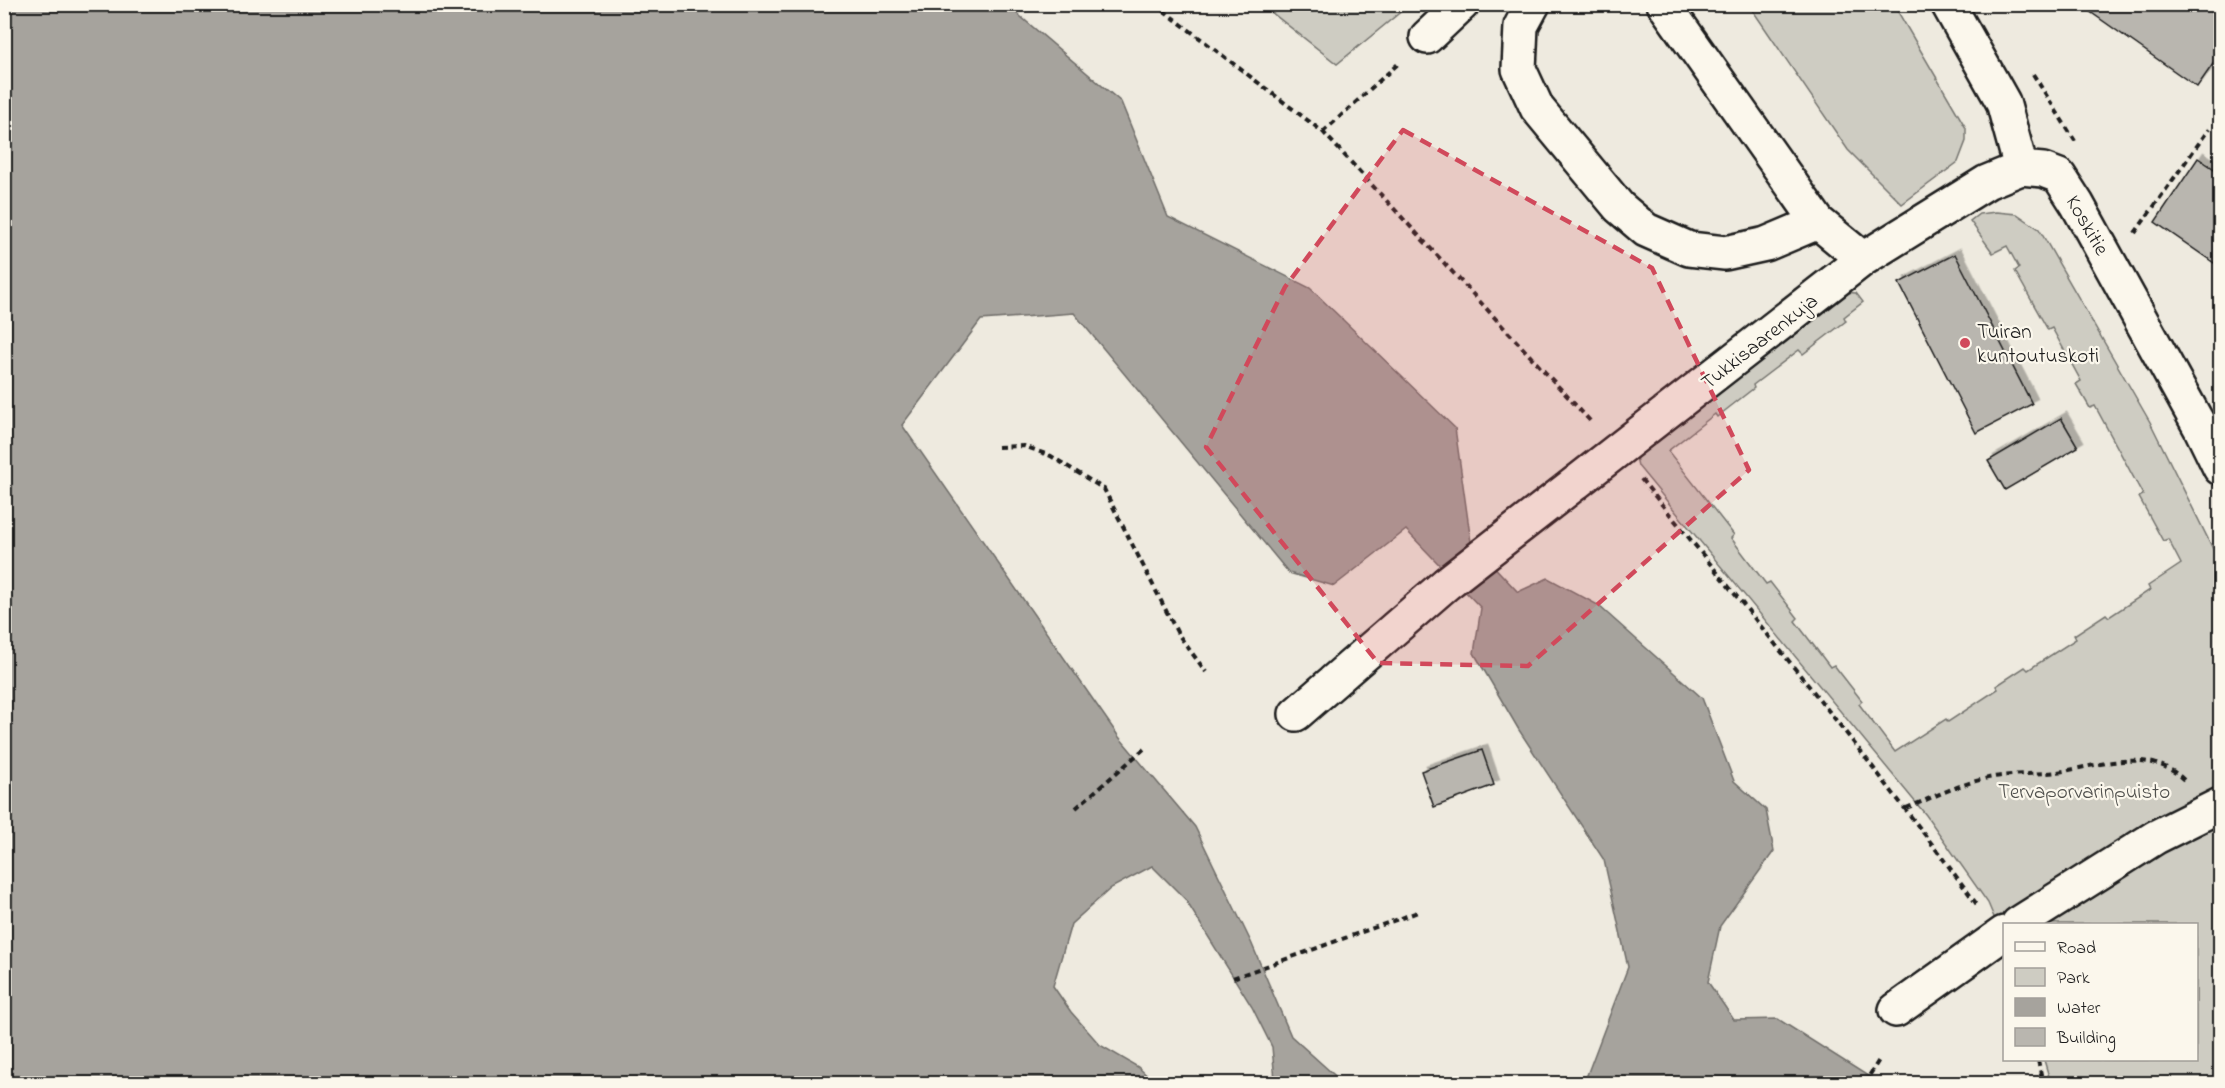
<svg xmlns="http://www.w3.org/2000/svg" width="2225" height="1088" viewBox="0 0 2225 1088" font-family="'Indie Flower',sans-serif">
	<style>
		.green { fill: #ceccc2; stroke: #75746f; stroke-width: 1.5 }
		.water { fill: #a6a39d; stroke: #6f6d69; stroke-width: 1.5 }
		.building { fill: #b9b6af; stroke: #1c1c1c; stroke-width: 1.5; filter: url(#shadow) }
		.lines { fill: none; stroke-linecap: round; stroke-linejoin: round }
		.minor-casing { stroke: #1c1c1c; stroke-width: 38 }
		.path { stroke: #1c1c1c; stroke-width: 4; stroke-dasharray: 6 4.5; stroke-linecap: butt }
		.minor { stroke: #fbf7ec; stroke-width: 33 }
		.marked { fill: #d1495b; fill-opacity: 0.2; stroke: #d1495b; stroke-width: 4.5; stroke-dasharray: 12 8; stroke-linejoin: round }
		.poi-dot { fill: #d1495b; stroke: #fbf7ec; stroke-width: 2 }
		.labels { text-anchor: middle; stroke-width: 4.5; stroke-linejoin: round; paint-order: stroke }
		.street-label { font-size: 21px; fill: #1c1c1c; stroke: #fbf7ec }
		.poi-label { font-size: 21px; fill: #1c1c1c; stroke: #fbf7ec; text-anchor: start }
		.park-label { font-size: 21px; fill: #51514e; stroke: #fbf7ec }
	</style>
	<defs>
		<filter id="shadow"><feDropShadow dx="5.5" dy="-5.5" stdDeviation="0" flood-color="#0004"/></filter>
	</defs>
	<rect width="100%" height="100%" fill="#eeeadf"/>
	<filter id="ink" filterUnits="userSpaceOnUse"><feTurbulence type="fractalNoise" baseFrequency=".0167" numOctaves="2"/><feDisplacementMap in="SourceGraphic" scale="12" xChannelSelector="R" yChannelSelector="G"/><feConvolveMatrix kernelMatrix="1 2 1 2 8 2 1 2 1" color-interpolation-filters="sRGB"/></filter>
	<g filter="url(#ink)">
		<path class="green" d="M 1262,5 L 1409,5 L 1337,64 Z
			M 1749,5 L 1894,5 L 1966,128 L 1966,141 L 1958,162 L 1902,204 L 1848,150 Z
			M 1996,212 L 2017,214 L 2039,229 L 2150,422 L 2220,563 L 2220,1083 L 2054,1084 L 2050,1080 L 2044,1060 L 2196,1060 L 2196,924 L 2004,924 L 2004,941 L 1988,903 L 1926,815 L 1638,466 L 1636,457 L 1637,449 L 1843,292 L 1856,293 L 1863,302 L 1844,317 L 1846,321 L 1803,354 L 1799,350 L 1753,385 L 1754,388 L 1717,417 L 1715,414 L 1668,451 L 1734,535 L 1731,538 L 1766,584 L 1770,582 L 1798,618 L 1795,621 L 1830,667 L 1834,665 L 1862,701 L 1859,704 L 1895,752 L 1946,719 L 1948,722 L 1998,689 L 1996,686 L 2025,667 L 2028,670 L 2076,639 L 2074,635 L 2106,614 L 2109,617 L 2150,590 L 2148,586 L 2181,564 L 2168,539 L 2163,541 L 2139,497 L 2143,495 L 2095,406 L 2090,408 L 2076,384 L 2081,381 L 2052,328 L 2048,330 L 2015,271 L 2019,268 L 2007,246 L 1993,253 L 1970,221 L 1979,214 Z"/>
		<path class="water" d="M 5,4 L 1007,5 L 1121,102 L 1168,217 L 1310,288 L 1455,428 L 1471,542 L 1518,592 L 1548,578 L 1598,605 L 1702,698 L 1734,781 L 1766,810 L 1774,851 L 1720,926 L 1708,982 L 1734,1020 L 1778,1019 L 1879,1083 L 1584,1083 L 1628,967 L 1604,860 L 1519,730 L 1474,653 L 1481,608 L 1406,530 L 1334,586 L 1289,573 L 1074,313 L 981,320 L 902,425 L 1119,737 L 1195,827 L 1251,942 L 1291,1036 L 1343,1083 L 1269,1083 L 1275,1080 L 1272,1047 L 1252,1007 L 1185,899 L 1152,866 L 1111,888 L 1071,924 L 1053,986 L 1071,1012 L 1100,1045 L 1138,1067 L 1155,1083 L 5,1084 Z"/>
		<path class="building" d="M 2079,4 L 2201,4 L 2220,18 L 2220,54 L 2197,87 Z
			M 2198,158 L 2220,173 L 2220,267 L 2155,222 Z
			M 1955,254 L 2032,404 L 1976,433 L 1899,283 Z
			M 2061,418 L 2078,447 L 2005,490 L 1988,461 Z
			M 1482,750 L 1494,785 L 1434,807 L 1421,771 Z"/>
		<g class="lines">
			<g class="minor-casing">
				<path id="minor" d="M 1533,4 L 1521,26 L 1519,69 L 1537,108 L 1619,207 L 1646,230 L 1689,249 L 1725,253 L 1766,244 L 1818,222
					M 1664,4 L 1818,222 L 1863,259
					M 1948,4 L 2003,102 L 2021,168
					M 1427,37 L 1462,4
					M 1296,714 L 1446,584 L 1863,259 L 1987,182 L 2021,168 L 2043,170 L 2059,176 L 2077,204 L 2200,427 L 2220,468
					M 2018,924 L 2156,837 L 2220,805
					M 1896,1010 L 2004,933"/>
			</g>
			<path class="path" d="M 1155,4 L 1323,132 L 1593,424
				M 2033,74 L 2075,141
				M 1323,132 L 1400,62
				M 2135,233 L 2209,129
				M 998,447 L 1024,446 L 1051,456 L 1104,489 L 1178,634 L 1206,672
				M 1641,479 C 1756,620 1871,760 1978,906
				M 1076,808 L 1145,748
				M 1906,808 C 1932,798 1957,785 1984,779 C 2007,773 2033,775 2057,772 C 2099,766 2149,746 2184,780
				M 1233,978 L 1418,912
				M 2038,1060 L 2043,1084
				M 1864,1084 L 1879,1060"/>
			<use href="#minor" class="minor"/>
		</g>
	</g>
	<path class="marked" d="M 1403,130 L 1652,268 L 1749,470 L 1528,666 L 1378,663 L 1206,447 L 1285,287 Z"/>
	<circle class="poi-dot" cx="1965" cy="343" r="6"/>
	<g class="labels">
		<g class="street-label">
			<text transform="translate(2088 225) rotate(60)" y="7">Koskitie</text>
			<text transform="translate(1759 341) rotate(-38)" y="7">Tukkisaarenkuja</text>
		</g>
		<g class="poi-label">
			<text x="1977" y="338">Tuiran<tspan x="1977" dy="24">kuntoutuskoti</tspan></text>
		</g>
		<g class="park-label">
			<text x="2084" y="798">Tervaporvarinpuisto</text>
		</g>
	</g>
	<rect width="2225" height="1088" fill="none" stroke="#fbf7ec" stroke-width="24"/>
	<rect x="12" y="12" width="2201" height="1064" fill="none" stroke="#1c1c1c" stroke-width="2" filter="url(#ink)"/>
	<rect x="2003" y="923" width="195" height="138" fill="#fbf7ec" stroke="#a29f99" stroke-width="1.5"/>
	<rect x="2015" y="942" width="30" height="9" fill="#fbf7ec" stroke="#a29f99" stroke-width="1.5"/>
	<text x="2057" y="953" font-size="18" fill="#1c1c1c">Road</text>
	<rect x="2015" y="968" width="30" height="18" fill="#ceccc2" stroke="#a29f99" stroke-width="1.5"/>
	<text x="2057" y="983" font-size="18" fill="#1c1c1c">Park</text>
	<rect x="2015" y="998" width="30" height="18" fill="#a6a39d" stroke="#a29f99" stroke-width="1.5"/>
	<text x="2057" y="1013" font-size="18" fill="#1c1c1c">Water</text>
	<rect x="2015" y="1028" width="30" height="18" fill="#b9b6af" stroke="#a29f99" stroke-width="1.5"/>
	<text x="2057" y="1043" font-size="18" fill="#1c1c1c">Building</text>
</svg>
